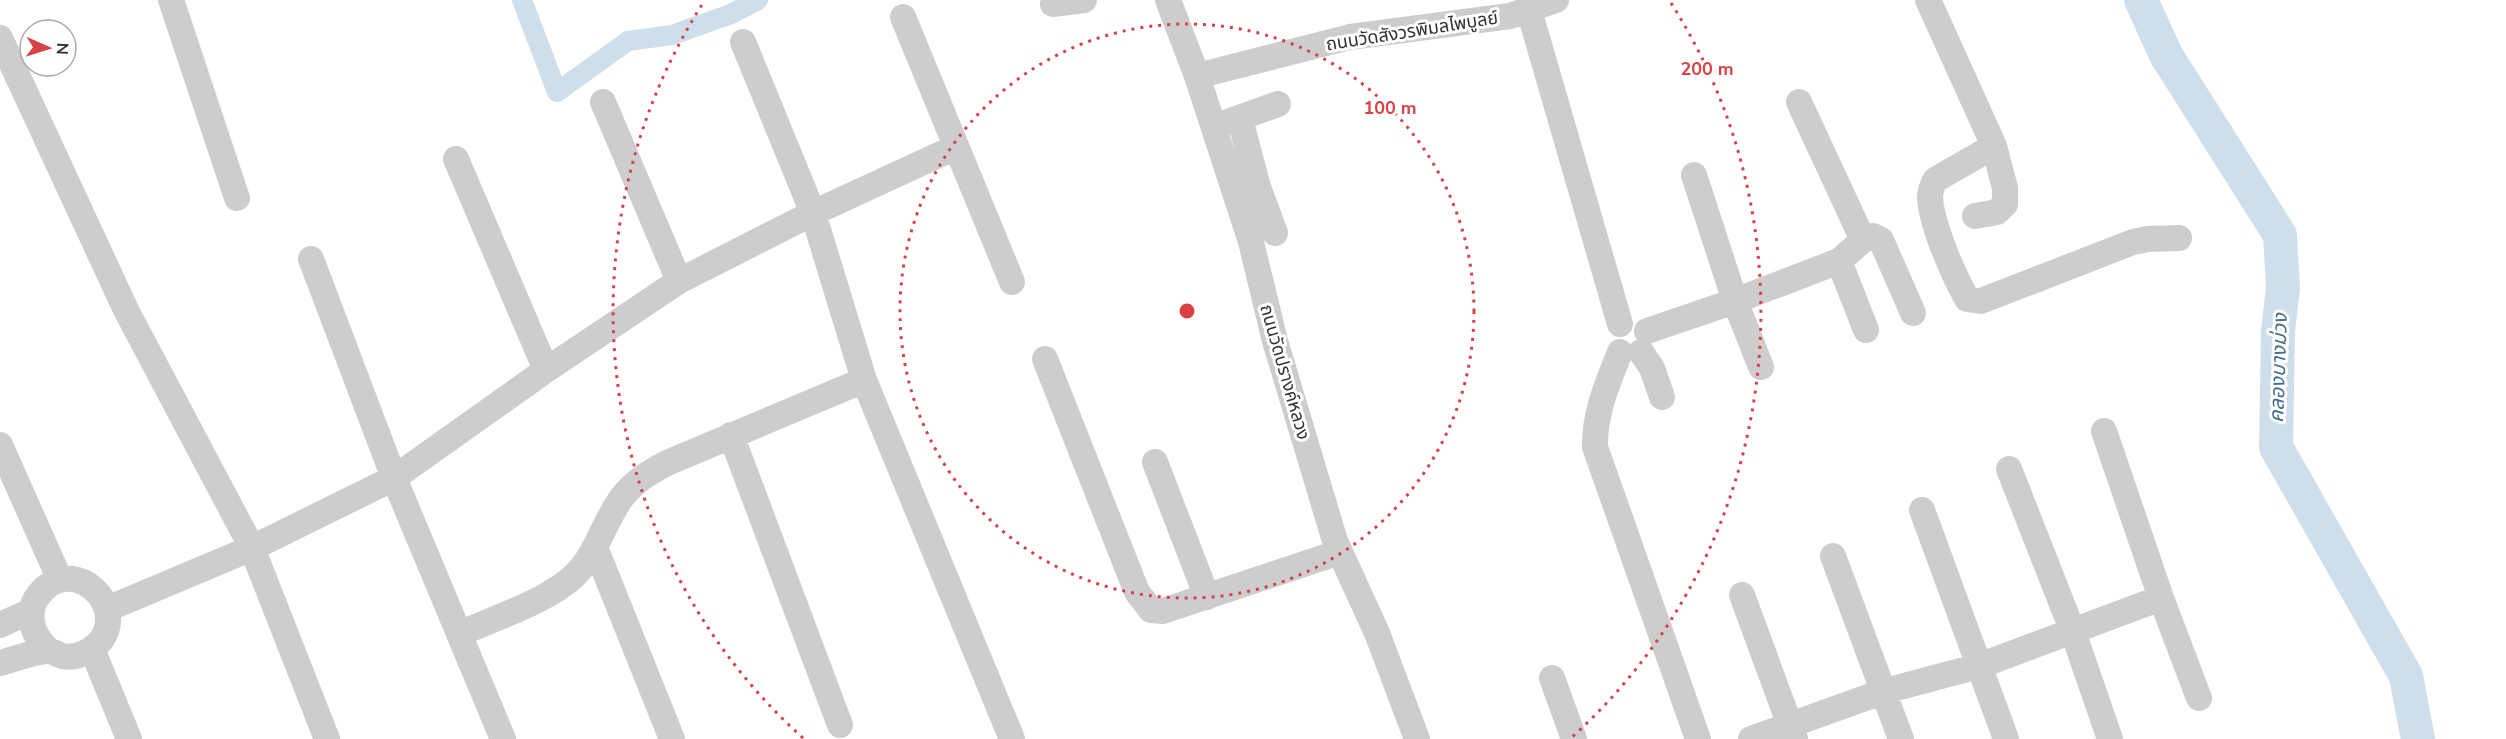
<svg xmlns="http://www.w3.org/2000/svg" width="2506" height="739" viewBox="0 0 2506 739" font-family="'Nunito Sans','Noto Sans Thai',sans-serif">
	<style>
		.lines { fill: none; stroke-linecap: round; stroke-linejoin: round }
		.canal { stroke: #cedeea; stroke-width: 20 }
		.river { stroke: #cedeea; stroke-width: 34 }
		.minor { stroke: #cdcdcd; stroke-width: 26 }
		.ring { fill: none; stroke: #d84247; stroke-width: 3; stroke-dasharray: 3 6 }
		.labels { text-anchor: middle; stroke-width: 6; stroke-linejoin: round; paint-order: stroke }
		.street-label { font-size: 18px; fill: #303030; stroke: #fff }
		.water-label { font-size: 20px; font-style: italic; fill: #446d8d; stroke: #fff }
		.centre { fill: #d84247; stroke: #fff; stroke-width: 3 }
		.ring-label { font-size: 18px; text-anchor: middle; font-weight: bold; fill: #d84247; stroke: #fff; stroke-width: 6; stroke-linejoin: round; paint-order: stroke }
	</style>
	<rect width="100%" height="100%" fill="#fff"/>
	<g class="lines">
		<path class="canal" d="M 522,0 L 557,92 L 628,41 L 672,35 L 731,14 L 758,0"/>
		<path class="river" d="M 2141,0 L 2166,55 L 2280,235 L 2283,288 L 2278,331 L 2276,447 L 2406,676 L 2418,739"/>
		<path class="minor" d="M 171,0 L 237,198
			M 1168,0 L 1197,76 L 1251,242 L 1275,341 L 1335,541 L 1377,633 L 1417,739
			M 1928,0 L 1994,146 L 2005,188 L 2005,204 L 1997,212 L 1975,216
			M 1053,4 L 1084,0
			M 1529,10 L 1620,324
			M 903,17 L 1012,282
			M 0,38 L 126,310 L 252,548 L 327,739
			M 743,42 L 813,213 L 864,380 L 1012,739
			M 1197,76 L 1350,37 L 1510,16 L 1556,0
			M 603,102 L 679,281
			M 1799,102 L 1863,240
			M 1240,119 L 1258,187 L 1275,233
			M 1225,123 L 1278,104
			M 1994,146 L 1935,180 C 1932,186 1930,191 1930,198 C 1932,226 1953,274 1967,299 L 1981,301 L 2133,242 L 2148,239 L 2179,238
			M 456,159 L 546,370
			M 1694,175 L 1735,301 L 1761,367
			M 311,259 L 394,478 L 503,739
			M 1839,261 L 1866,330
			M 1647,331 L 1735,301 L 1839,261 L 1863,240 L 1873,236 L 1881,240 L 1913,313
			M 1620,352 C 1608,382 1594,414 1595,447 L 1698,739
			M 1641,352 L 1652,368 L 1662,397
			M 1045,359 L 1137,592 L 1151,610 L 1163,611 L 1340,552
			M 2104,431 L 2161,598 L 2199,698
			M 731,435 L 840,725
			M 0,445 L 60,580
			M 1155,462 L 1207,597
			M 2009,469 L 2073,632 L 2110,739
			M 1922,510 L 2006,739
			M 595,547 L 672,739
			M 1833,556 L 1901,739
			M 1742,595 L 1795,739
			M 107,609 L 252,548 L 394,478 L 546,370 L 679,281 L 813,213 L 956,147
			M 0,625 L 31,611
			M 459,634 C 493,619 550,600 575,575 C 597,554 604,520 623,496 C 635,481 650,472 667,463 L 864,380
			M 92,649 L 129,739
			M 0,663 C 13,660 37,650 49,651 C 53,651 58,655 62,656 C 77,659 93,651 102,639 C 125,604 77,559 45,588 C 23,608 30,633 49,651
			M 1552,678 L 1574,739
			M 1751,739 L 1885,691 L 1979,666 L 2161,598"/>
	</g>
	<g class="ring">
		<circle cx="1187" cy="311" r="287"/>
		<path d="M803 738A574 574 0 0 1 703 3M1671 3A574 574 0 0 1 1571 738"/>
	</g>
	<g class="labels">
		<g class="street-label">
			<text transform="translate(1412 31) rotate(-9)" y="6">ถนนวัดสังวรพิมลไพบูลย์</text>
			<text transform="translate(1285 372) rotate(74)" y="6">ถนนวัดปรางค์หลวง</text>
		</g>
		<g class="water-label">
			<text transform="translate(2278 368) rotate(-88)" y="7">คลองบางม่วง</text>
		</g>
	</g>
	<circle cx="1187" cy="311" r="9" class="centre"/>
	<g class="ring-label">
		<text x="1707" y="75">200 m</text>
		<text x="1390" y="114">100 m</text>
	</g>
	<g transform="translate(48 48) rotate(93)"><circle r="28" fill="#ffffff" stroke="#acacac" stroke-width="1.5"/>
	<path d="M0-4.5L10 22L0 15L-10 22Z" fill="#d84247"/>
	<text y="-9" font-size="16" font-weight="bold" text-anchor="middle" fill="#303030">N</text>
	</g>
</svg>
